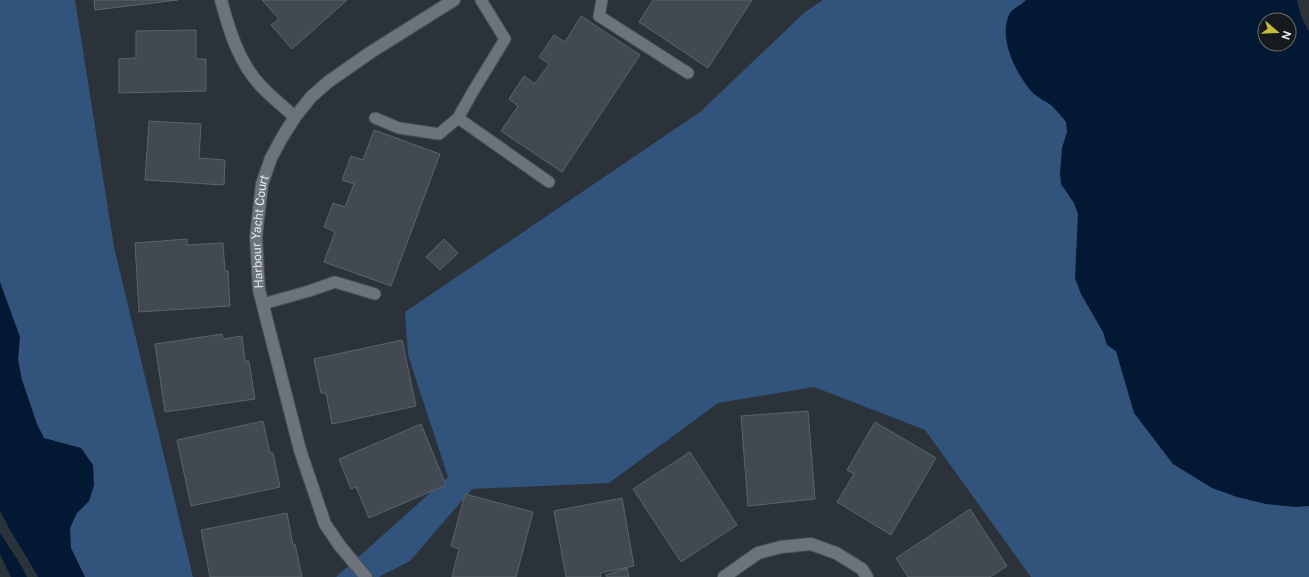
<svg xmlns="http://www.w3.org/2000/svg" width="1309" height="577" viewBox="0 0 1309 577" font-family="'Public Sans',sans-serif">
	<style>
		.green { fill: #31537c; fill-rule: evenodd }
		.water { fill: #031833; fill-rule: evenodd }
		.building { fill: #424952; stroke: #5b636c }
		.lines { fill: none; stroke-linecap: round; stroke-linejoin: round }
		.lane-casing { stroke: #4b5057; stroke-width: 13 }
		.street-casing { stroke: #4b5057; stroke-width: 14 }
		.lane { stroke: #6c737d; stroke-width: 11 }
		.street { stroke: #6c737d; stroke-width: 12 }
		.labels { text-anchor: middle; stroke-width: 3; stroke-linejoin: round; paint-order: stroke }
		.street-label { font-size: 12px; fill: #e6eaf0; stroke: #16191d }
	</style>
	<rect width="100%" height="100%" fill="#2b323a"/>
	<path class="green" d="M 0,0 L 75,0 L 114,247 L 193,577 L 38,577 C 26,555 11,534 0,511 Z
		M 823,0 L 1297,0 L 1301,16 L 1309,31 L 1309,577 L 1031,577 L 925,430 L 814,387 L 718,403 L 609,483 L 472,489 L 410,561 L 379,577 L 336,577 L 448,477 L 408,355 L 405,312 L 700,112 L 805,12 ZM 1265,20 L 1289,20 L 1289,44 L 1265,44 Z"/>
	<path class="water" d="M 1026,0 L 1297,0 L 1301,16 L 1309,31 L 1309,506 L 1297,507 L 1266,504 L 1237,497 L 1212,488 L 1173,464 L 1134,413 L 1116,351 L 1107,345 L 1103,332 L 1081,294 L 1075,278 L 1078,214 L 1074,203 L 1061,184 L 1060,174 L 1062,148 L 1067,132 L 1066,122 C 1062,117 1057,111 1052,106 C 1046,101 1038,98 1032,92 C 1016,74 997,37 1010,13 C 1013,8 1022,5 1026,0 ZM 1265,20 L 1289,20 L 1289,44 L 1265,44 Z
		M 0,282 L 20,337 L 18,360 L 22,380 L 37,424 L 44,438 L 81,448 L 93,465 L 94,485 L 89,501 L 77,513 L 70,528 L 71,548 L 85,577 L 38,577 C 26,555 11,534 0,511 Z
		M 0,533 L 19,562 L 27,577 L 11,577 L 0,554 Z"/>
	<path class="building" d="M 94,0 L 178,0 L 95,10 Z
		M 262,0 L 347,0 L 292,49 L 271,25 L 279,19 Z
		M 653,0 L 752,0 L 708,68 L 639,22 Z
		M 581,16 L 640,55 L 562,172 L 501,131 L 518,106 L 509,99 L 524,76 L 535,84 L 549,64 L 539,57 L 554,35 L 565,42 Z
		M 196,30 L 196,59 L 206,59 L 206,91 L 119,93 L 119,59 L 136,58 L 136,31 Z
		M 149,121 L 201,124 L 199,158 L 225,160 L 224,185 L 145,180 Z
		M 374,130 L 440,154 L 391,286 L 324,262 L 335,232 L 324,227 L 333,203 L 345,207 L 354,184 L 342,180 L 351,156 L 363,160 Z
		M 187,239 L 187,245 L 223,243 L 225,271 L 228,271 L 230,306 L 139,312 L 135,243 Z
		M 444,239 L 458,253 L 440,270 L 426,257 Z
		M 222,334 L 223,339 L 242,336 L 245,361 L 249,361 L 255,399 L 165,412 L 155,344 Z
		M 402,340 L 416,406 L 332,424 L 326,393 L 321,393 L 314,359 Z
		M 808,411 L 815,499 L 748,506 L 741,416 Z
		M 263,421 L 270,453 L 273,453 L 280,487 L 191,506 L 177,440 Z
		M 875,422 L 936,458 L 891,535 L 837,502 L 854,474 L 847,470 Z
		M 421,424 L 446,485 L 369,518 L 356,487 L 351,489 L 339,459 Z
		M 690,452 L 737,525 L 681,562 L 633,489 Z
		M 465,494 L 533,512 L 516,577 L 452,577 L 459,549 L 451,546 Z
		M 622,498 L 634,566 L 600,573 L 601,577 L 566,577 L 554,511 Z
		M 970,509 L 1007,566 L 990,577 L 908,577 L 896,558 Z
		M 287,513 L 293,545 L 295,544 L 302,577 L 210,577 L 201,530 Z
		M 627,568 L 629,577 L 607,577 L 606,575 Z"/>
	<g class="lines">
		<g class="lane-casing">
			<path id="lane" d="M 481,0 L 505,39 L 472,93 L 458,118 L 549,182
				M 602,0 L 599,16 L 688,73
				M 375,118 L 399,128 L 439,134 L 458,118
				M 263,304 L 309,291 L 335,282 L 375,294"/>
		</g>
		<g class="street-casing">
			<g id="street">
				<path d="M 221,0 C 229,30 239,63 261,86 C 271,97 284,107 295,117"/>
				<path id="s1" d="M 366,577 L 340,546 L 325,524 L 300,450 L 259,290 L 256,237 L 262,184 L 271,158 L 283,136 L 295,117 L 311,97 L 328,82 L 371,52 L 454,0"/>
				<path d="M 724,577 L 758,553 L 781,547 L 811,544 L 836,553 L 862,569 L 867,577"/>
			</g>
		</g>
		<use href="#lane" class="lane"/>
		<use href="#street" class="street"/>
	</g>
	<g class="labels">
		<g class="street-label">
			<text dy="4" stroke="none"><textPath href="#s1" startOffset="369">Harbour Yacht Court</textPath></text>
		</g>
	</g>
	<g transform="translate(1277 32) rotate(109)"><circle r="19" fill="#16191d" stroke="#696d71"/>
	<path d="M0-3L7 15L0 10L-7 15Z" fill="#c7bb3c"/>
	<text y="-6" font-size="11" font-weight="bold" text-anchor="middle" fill="#e6eaf0">N</text>
	</g>
</svg>
